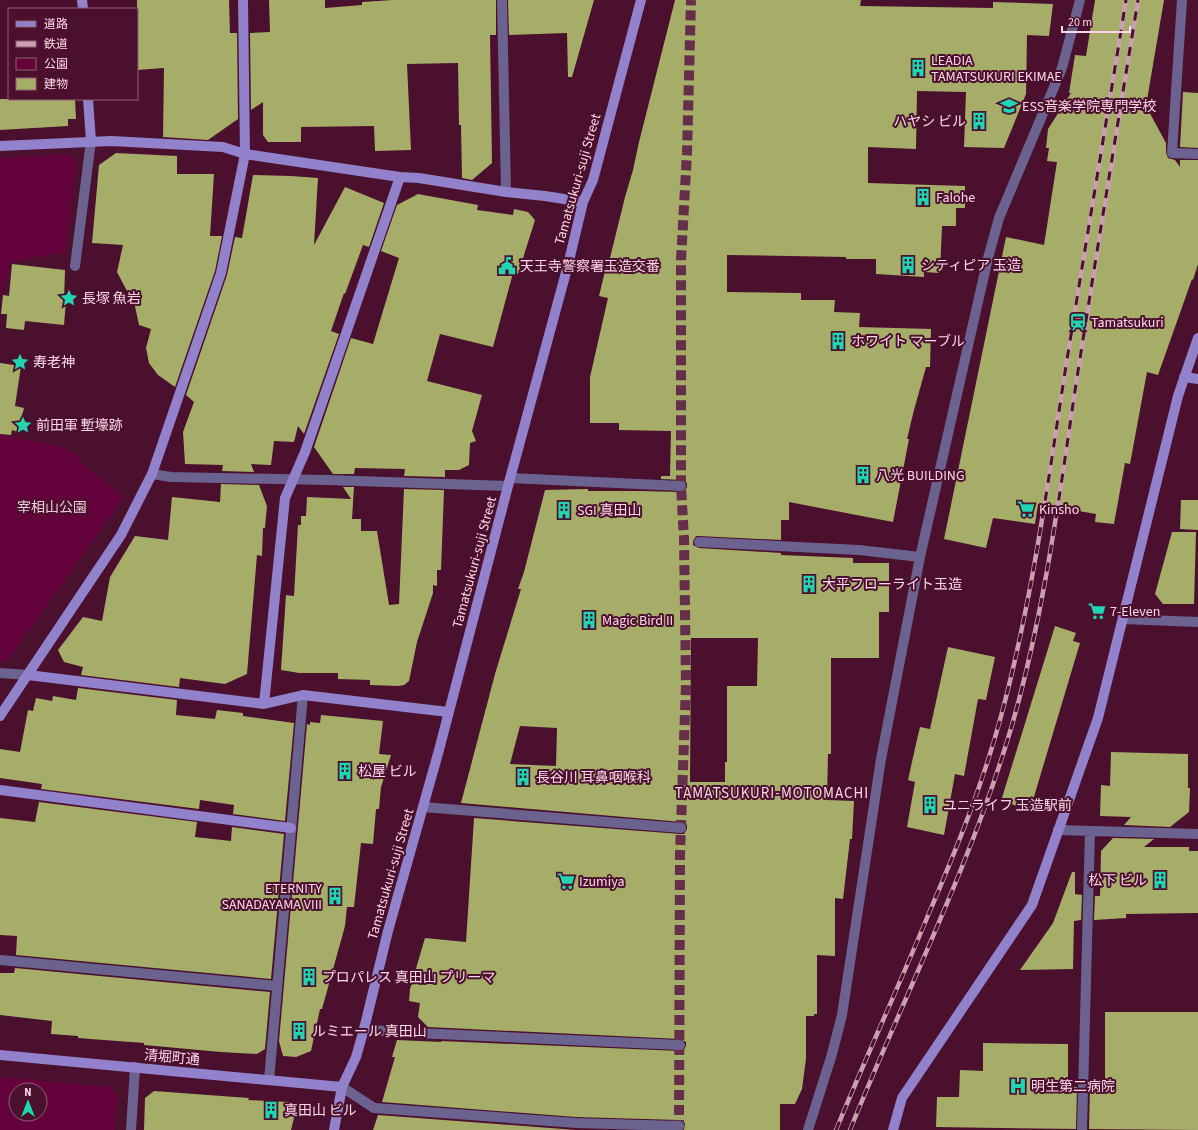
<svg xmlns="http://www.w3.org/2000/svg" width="1198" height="1130" viewBox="0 0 1198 1130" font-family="'Source Sans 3','Noto Sans JP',sans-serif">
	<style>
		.green { fill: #64023b; fill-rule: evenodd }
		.building { fill: #a6ad68; fill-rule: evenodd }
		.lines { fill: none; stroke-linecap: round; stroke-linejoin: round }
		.street-tunnel { stroke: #652e49; stroke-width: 10; stroke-dasharray: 10 5; stroke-linecap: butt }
		.street { stroke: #6c6290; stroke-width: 10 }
		.secondary { stroke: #9281cb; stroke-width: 10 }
		.rail-casing { stroke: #cb9fb2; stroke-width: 4.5 }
		.rail { stroke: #4a102d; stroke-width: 3; stroke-dasharray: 9; stroke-linecap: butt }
		.labels { text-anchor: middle; stroke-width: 4; stroke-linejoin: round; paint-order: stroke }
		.poi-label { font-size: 14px; fill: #fdd7e6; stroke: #4a102d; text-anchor: start }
		.street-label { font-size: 14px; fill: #fdd7e6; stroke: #4a102d }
		.park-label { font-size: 14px; fill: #eccdd9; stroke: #4a102d }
		.neighbourhood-label { font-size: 15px; letter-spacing: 1px; fill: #fdd7e6; stroke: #4a102d }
	</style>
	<rect width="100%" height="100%" fill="#4a102d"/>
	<path class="green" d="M 66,154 L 71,156 L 76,161 L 66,251 L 64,253 L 12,261 L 0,295 L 0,158 Z
		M 0,434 L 61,447 L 72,452 L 76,455 L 85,466 L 124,497 L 7,661 L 0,661 Z
		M 0,1077 L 110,1087 L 117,1096 L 115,1130 L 0,1130 ZM 16,1090 L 40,1090 L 40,1114 L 16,1114 Z"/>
	<path class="building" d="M 137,0 L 229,0 L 230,33 L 237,33 L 238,119 L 208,140 L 163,137 L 164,68 L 137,70 Z
		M 269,0 L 325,0 L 325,8 L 362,5 L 362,2 L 393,0 L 496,0 L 496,35 L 490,35 L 492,163 L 472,180 L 462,178 L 461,125 L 459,125 L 458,63 L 407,64 L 411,150 L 375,151 L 374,126 L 301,127 L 301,142 L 268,142 L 263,135 L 263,102 L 251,110 L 250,33 L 270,32 Z
		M 508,0 L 594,0 L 572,77 L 568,77 L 567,33 L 509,35 Z
		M 675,0 L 861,0 L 860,6 L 993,8 L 993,2 L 1053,4 L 1049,36 L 1027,35 L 1026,94 L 1004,148 L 964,147 L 966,92 L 917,91 L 916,149 L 868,147 L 868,183 L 965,186 L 965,208 L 956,208 L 956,226 L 942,226 L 940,273 L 924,272 L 924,277 L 876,274 L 876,259 L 846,259 L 846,257 L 727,255 L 727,292 L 801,293 L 801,300 L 835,300 L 834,312 L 860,313 L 859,327 L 931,329 L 930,367 L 926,367 L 914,410 L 907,439 L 909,439 L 893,522 L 789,502 L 789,520 L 781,520 L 781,540 L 699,536 L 696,536 L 693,541 L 693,545 L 699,548 L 781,553 L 781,555 L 853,558 L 853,563 L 889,563 L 889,612 L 879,612 L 879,658 L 831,658 L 831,754 L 828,754 L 827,800 L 854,801 L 852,839 L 850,839 L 843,899 L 835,898 L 835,956 L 817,955 L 817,1014 L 814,1014 L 814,1016 L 806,1016 L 806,1059 L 802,1089 L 795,1104 L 780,1104 L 780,1130 L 684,1130 L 685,1123 L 679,1120 L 576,1117 L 382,1102 L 395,1057 L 392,1057 L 397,1040 L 442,1042 L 441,1041 L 680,1051 L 683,1051 L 686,1046 L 686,1042 L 680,1039 L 428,1027 L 418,1017 L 420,1003 L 409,1001 L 410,989 L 425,938 L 466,942 L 474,818 L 680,834 L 684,834 L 687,829 L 687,825 L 682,822 L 461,803 L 495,674 L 521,589 L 518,589 L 524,572 L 545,490 L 588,489 L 588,491 L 640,491 L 681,492 L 684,492 L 687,487 L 687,483 L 682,480 L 661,479 L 661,476 L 670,476 L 671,431 L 619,430 L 619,423 L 590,423 L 590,377 L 608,298 L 599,296 L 606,267 L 605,258 L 610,258 L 625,197 L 633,170 L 639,142 ZM 691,638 L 758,638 L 757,686 L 727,686 L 727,762 L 725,762 L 725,782 L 690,782 ZM 520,726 L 557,728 L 556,766 L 510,764 Z
		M 1095,0 L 1164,0 L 1146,106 L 1166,143 L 1166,153 L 1168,158 L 1175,160 L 1180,167 L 1180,160 L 1198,160 L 1198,264 L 1193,280 L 1192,279 L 1158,375 L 1147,372 L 1130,464 L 1125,463 L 1114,524 L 1095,522 L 1096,514 L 1038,504 L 1035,524 L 993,518 L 986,548 L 944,539 L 1006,237 L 1044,245 L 1057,162 L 1047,161 L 1049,148 L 1046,148 L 1048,129 L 1071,93 L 1069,93 L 1075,55 L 1086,56 Z
		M 1183,92 L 1198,93 L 1198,148 L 1180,147 Z
		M 0,99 L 75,99 L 76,119 L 68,119 L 68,126 L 0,130 Z
		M 116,153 L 177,156 L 177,174 L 214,174 L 210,236 L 222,236 L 215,271 L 175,387 L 158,375 L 149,363 L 146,348 L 151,329 L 139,325 L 132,292 L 127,291 L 117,272 L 123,245 L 92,243 L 99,165 Z
		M 253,175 L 291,176 L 318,178 L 314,245 L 345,187 L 384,203 L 369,247 L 363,245 L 345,294 L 344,293 L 331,331 L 339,334 L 304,434 L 298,426 L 294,442 L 274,441 L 271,465 L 251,464 L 254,472 L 222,471 L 223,465 L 185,464 L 183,432 L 194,402 L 186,395 L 227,275 L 235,237 L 242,238 Z
		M 418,194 L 478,205 L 477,210 L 513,215 L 514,209 L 528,212 L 535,220 L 518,274 L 513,273 L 493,347 L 440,334 L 427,381 L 482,395 L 472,431 L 476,441 L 470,443 L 469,465 L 459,470 L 445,470 L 445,477 L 404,476 L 405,469 L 355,468 L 354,474 L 333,474 L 314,447 L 351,338 L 373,344 L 399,258 L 381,251 L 397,205 Z
		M 12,264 L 65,270 L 64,301 L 66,301 L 64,325 L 25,321 L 24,330 L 6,328 L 7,314 L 1,314 L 3,295 L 9,296 Z
		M 0,363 L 21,366 L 15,406 L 24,408 L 18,432 L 12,430 L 11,435 L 0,434 Z
		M 221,484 L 259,485 L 267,506 L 265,528 L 263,528 L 262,556 L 257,555 L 247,674 L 225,684 L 180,678 L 179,687 L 81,675 L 83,667 L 64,662 L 58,650 L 83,617 L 102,621 L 110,577 L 135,536 L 168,540 L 172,497 L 220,502 Z
		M 343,487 L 354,487 L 352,519 L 361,519 L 361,531 L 377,531 L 389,605 L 399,604 L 404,489 L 444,490 L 441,570 L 437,570 L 437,586 L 433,585 L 433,593 L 417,642 L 409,681 L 404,685 L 399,686 L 370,685 L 370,680 L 338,679 L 338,673 L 299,673 L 281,670 L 286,595 L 294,596 L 298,525 L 301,525 L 301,516 L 306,516 L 307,497 L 351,499 Z
		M 1181,500 L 1198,500 L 1198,530 L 1180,529 Z
		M 1172,532 L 1196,532 L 1194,604 L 1163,604 L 1155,594 Z
		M 1055,626 L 1076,633 L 1073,641 L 1080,643 L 1030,810 L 1001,801 Z
		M 948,647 L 995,657 L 986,700 L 978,699 L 964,776 L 955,774 L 944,835 L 907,827 L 915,782 L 908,780 L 916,744 L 920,727 L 930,729 Z
		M 78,688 L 177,700 L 176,715 L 215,719 L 217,710 L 243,713 L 243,716 L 294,723 L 285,821 L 233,814 L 234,805 L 200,800 L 199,809 L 41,789 L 42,784 L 0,778 L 0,749 L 20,752 L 28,710 L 33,711 L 36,698 L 52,701 L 53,696 L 76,700 Z
		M 321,715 L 383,721 L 379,754 L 391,755 L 381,787 L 379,809 L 376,809 L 373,844 L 361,843 L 354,907 L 347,907 L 345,926 L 322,1009 L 320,1009 L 311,1051 L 296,1057 L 283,1056 L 279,1041 L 307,724 L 310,725 L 310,722 L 320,723 Z
		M 1111,752 L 1188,754 L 1188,788 L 1190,788 L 1189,812 L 1170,827 L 1124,825 L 1131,817 L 1100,816 L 1101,785 L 1110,786 Z
		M 39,802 L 197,822 L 195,837 L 231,841 L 232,827 L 284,834 L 271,979 L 16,955 L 17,936 L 0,935 L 0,818 L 35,822 Z
		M 1113,838 L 1154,839 L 1144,847 L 1189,847 L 1189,851 L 1198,851 L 1198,913 L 1126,914 L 1126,918 L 1094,920 L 1095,896 L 1100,896 L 1101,851 Z
		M 1072,872 L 1075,872 L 1075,894 L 1082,895 L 1081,920 L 1074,921 L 1073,969 L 1020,970 L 1053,923 Z
		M 15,968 L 270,992 L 265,1049 L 257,1054 L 221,1052 L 144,1045 L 144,1043 L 78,1038 L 78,1036 L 51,1034 L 52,1021 L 0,1015 L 0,973 L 14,973 Z
		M 1105,1012 L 1198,1012 L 1198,1130 L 1089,1129 L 1090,1087 L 1105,1088 Z
		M 983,1043 L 1068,1044 L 1068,1087 L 1077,1087 L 1076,1129 L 936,1127 L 937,1097 L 959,1097 L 960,1070 L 983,1071 Z
		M 154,1091 L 235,1097 L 249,1098 L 248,1100 L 289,1102 L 294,1118 L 291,1130 L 144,1130 L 145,1098 Z
		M 378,1115 L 576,1130 L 593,1130 L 373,1130 Z"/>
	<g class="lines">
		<path class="street-tunnel" d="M 679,1130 L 680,854 L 686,684 L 684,539 L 681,486 L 681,260 L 687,153 L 691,0"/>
		<path class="street" d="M 502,0 L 506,192
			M 1182,0 L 1172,153 L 1198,154
			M 75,266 L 91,141
			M 152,474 L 171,477 L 327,480 L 508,486
			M 510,478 L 681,486
			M 699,542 L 859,550 L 920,557
			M 1123,619 L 1198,622
			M 0,673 L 28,675
			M 423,807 L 681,828
			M 1058,830 L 1198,834
			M 0,960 L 277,986
			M 364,1029 L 394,1032 L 680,1045
			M 269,1080 L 303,695
			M 342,1087 L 374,1108 L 576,1123 L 679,1126
			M 131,1130 L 135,1067
			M 808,1130 L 832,1054 L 842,1015 L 881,759 L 920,557 L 988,258 L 999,218 L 1062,68 L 1080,0
			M 1082,1130 L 1090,831"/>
		<path class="secondary" d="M 82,0 L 83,9
			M 88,99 L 91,141
			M 0,146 L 111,141 L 223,147 L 245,154 L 400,177 L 419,178 L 506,192 L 545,196 L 583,202
			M 1184,377 L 1198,379
			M 28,675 L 264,704 L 303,695 L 448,712
			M 264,704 L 285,498 L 305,452 L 400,177
			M 0,716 L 121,535 L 152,474 L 221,273 L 245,154 L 243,0
			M 0,790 L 291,828
			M 0,1055 L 342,1087
			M 334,1130 L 342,1087 L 356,1057 L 364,1029 L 388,931 L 439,750 L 508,486 L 568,265 L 583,202 L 593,180 L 641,0
			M 893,1130 L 902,1098 L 1032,905 L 1098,718 L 1178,396 L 1198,338"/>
		<g class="rail-casing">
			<path id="rail" d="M 836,1130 C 866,1057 899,986 929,913 C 956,850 982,786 1000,720 C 1031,606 1047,489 1065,372 C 1085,248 1106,124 1126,0
				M 850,1130 C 904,996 971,865 1012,725 C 1044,614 1059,498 1076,384 C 1096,256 1117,128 1138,0"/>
		</g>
		<use href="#rail" class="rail"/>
	</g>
	<defs>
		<g id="building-bare" transform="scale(1.38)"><path d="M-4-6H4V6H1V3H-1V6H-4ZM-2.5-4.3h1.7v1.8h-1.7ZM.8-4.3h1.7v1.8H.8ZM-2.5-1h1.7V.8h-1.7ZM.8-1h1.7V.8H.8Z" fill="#21d5b0" stroke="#4a102d" stroke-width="2.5" paint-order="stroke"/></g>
		<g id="school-bare" transform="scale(1.38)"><path d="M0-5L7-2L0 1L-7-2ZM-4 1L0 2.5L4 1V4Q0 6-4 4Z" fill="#21d5b0" stroke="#4a102d" stroke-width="2.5" paint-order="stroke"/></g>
		<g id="civic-bare" transform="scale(1.38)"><path d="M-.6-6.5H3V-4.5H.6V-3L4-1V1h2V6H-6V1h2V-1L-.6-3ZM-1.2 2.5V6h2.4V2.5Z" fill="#21d5b0" stroke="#4a102d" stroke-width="2.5" paint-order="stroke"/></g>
		<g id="sight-bare" transform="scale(1.38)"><path d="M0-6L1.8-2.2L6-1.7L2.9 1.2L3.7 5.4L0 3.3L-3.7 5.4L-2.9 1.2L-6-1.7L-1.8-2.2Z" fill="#21d5b0" stroke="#4a102d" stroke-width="2.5" paint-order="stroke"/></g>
		<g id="station-bare" transform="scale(1.38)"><path d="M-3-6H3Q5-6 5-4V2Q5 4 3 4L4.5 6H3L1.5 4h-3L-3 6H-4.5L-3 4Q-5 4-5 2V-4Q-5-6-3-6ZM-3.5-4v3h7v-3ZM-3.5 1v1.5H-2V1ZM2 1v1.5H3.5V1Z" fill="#21d5b0" stroke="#4a102d" stroke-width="2.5" paint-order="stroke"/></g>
		<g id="supermarket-bare" transform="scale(1.38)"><path d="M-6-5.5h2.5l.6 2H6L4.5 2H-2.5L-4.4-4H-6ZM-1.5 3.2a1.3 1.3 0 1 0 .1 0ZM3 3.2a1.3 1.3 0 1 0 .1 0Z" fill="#21d5b0" stroke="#4a102d" stroke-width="2.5" paint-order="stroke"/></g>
		<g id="hospital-bare" transform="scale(1.38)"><path d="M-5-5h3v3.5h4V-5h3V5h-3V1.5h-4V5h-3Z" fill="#21d5b0" stroke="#4a102d" stroke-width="2.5" paint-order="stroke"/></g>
	</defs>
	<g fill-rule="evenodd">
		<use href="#building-bare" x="918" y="68"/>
		<use href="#school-bare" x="1009" y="106"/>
		<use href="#building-bare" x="979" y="121"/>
		<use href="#building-bare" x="923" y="197"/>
		<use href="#building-bare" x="908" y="265"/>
		<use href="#civic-bare" x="507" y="266"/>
		<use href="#sight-bare" x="69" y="298"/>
		<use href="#station-bare" x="1078" y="322"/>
		<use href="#building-bare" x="838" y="341"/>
		<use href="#sight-bare" x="20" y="362"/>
		<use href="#sight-bare" x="23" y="425"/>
		<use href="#building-bare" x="863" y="475"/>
		<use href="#supermarket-bare" x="1026" y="509"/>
		<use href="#building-bare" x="564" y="510"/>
		<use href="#building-bare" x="809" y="584"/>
		<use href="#supermarket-bare" x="1097" y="611"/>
		<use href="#building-bare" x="589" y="620"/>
		<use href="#building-bare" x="345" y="771"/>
		<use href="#building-bare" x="523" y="777"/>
		<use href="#building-bare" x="930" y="805"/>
		<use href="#building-bare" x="1160" y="880"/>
		<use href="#supermarket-bare" x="566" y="881"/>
		<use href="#building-bare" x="335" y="896"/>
		<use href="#building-bare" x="309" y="977"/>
		<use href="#building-bare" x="299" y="1031"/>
		<use href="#hospital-bare" x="1018" y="1086"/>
		<use href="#building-bare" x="271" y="1110"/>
	</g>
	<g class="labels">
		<g class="poi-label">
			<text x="931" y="65">LEADIA<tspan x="931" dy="16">TAMATSUKURI EKIMAE</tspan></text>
			<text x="1022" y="111">ESS音楽学院専門学校</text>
			<text x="966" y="126" text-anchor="end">ハヤシ ビル</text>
			<text x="936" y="202">Falohe</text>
			<text x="921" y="270">シティピア 玉造</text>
			<text x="520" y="271">天王寺警察署玉造交番</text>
			<text x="82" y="303">長塚 魚岩</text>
			<text x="1091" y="327">Tamatsukuri</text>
			<text x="851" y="346">ホワイト マーブル</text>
			<text x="33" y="367">寿老神</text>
			<text x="36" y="430">前田軍 塹壕跡</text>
			<text x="876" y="480">八光 BUILDING</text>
			<text x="1039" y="514">Kinsho</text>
			<text x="577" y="515">SGI 真田山</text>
			<text x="822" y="589">大平フローライト玉造</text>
			<text x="1110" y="616">7-Eleven</text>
			<text x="602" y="625">Magic Bird II</text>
			<text x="358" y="776">松屋 ビル</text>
			<text x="536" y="782">長谷川 耳鼻咽喉科</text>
			<text x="943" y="810">ユニライフ 玉造駅前</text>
			<text x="1147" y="885" text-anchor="end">松下 ビル</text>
			<text x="579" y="886">Izumiya</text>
			<text x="322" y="893" text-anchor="end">ETERNITY<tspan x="322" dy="16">SANADAYAMA VIII</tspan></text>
			<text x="322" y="982">プロパレス 真田山 プリーマ</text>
			<text x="312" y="1036">ルミエール 真田山</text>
			<text x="1031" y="1091">明生第二病院</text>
			<text x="284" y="1115">真田山 ビル</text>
		</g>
		<g class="street-label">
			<text transform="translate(577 179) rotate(-74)" y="5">Tamatsukuri-suji Street</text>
			<text transform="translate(474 562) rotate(-75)" y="5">Tamatsukuri-suji Street</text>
			<text transform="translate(390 874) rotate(-74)" y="5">Tamatsukuri-suji Street</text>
			<text transform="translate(172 1057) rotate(5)" y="5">清堀町通</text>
		</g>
		<g class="park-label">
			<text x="52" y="512">宰相山公園</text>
		</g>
		<g class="neighbourhood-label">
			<text x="772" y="798">TAMATSUKURI-MOTOMACHI</text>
		</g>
	</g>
	<rect x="8" y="8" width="130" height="92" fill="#4a102d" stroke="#926077"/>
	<rect x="16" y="21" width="20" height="6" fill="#9281cb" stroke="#926077"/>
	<text x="44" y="28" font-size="12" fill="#fdd7e6">道路</text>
	<rect x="16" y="41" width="20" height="6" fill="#cb9fb2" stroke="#926077"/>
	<text x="44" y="48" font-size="12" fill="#fdd7e6">鉄道</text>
	<rect x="16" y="58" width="20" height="12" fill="#64023b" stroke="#926077"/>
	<text x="44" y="68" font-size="12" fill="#fdd7e6">公園</text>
	<rect x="16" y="78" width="20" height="12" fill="#a6ad68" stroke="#926077"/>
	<text x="44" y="88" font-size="12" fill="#fdd7e6">建物</text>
	<g transform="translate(28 1102)"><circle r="19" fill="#4a102d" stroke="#926077"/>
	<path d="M0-3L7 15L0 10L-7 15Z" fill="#21d5b0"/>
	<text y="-6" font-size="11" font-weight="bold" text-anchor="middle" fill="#fdd7e6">N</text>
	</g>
	<path d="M1062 26v6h68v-6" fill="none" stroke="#fdd7e6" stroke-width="2"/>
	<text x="1068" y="26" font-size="12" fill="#fdd7e6" stroke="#4a102d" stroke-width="3" paint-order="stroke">20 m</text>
</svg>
